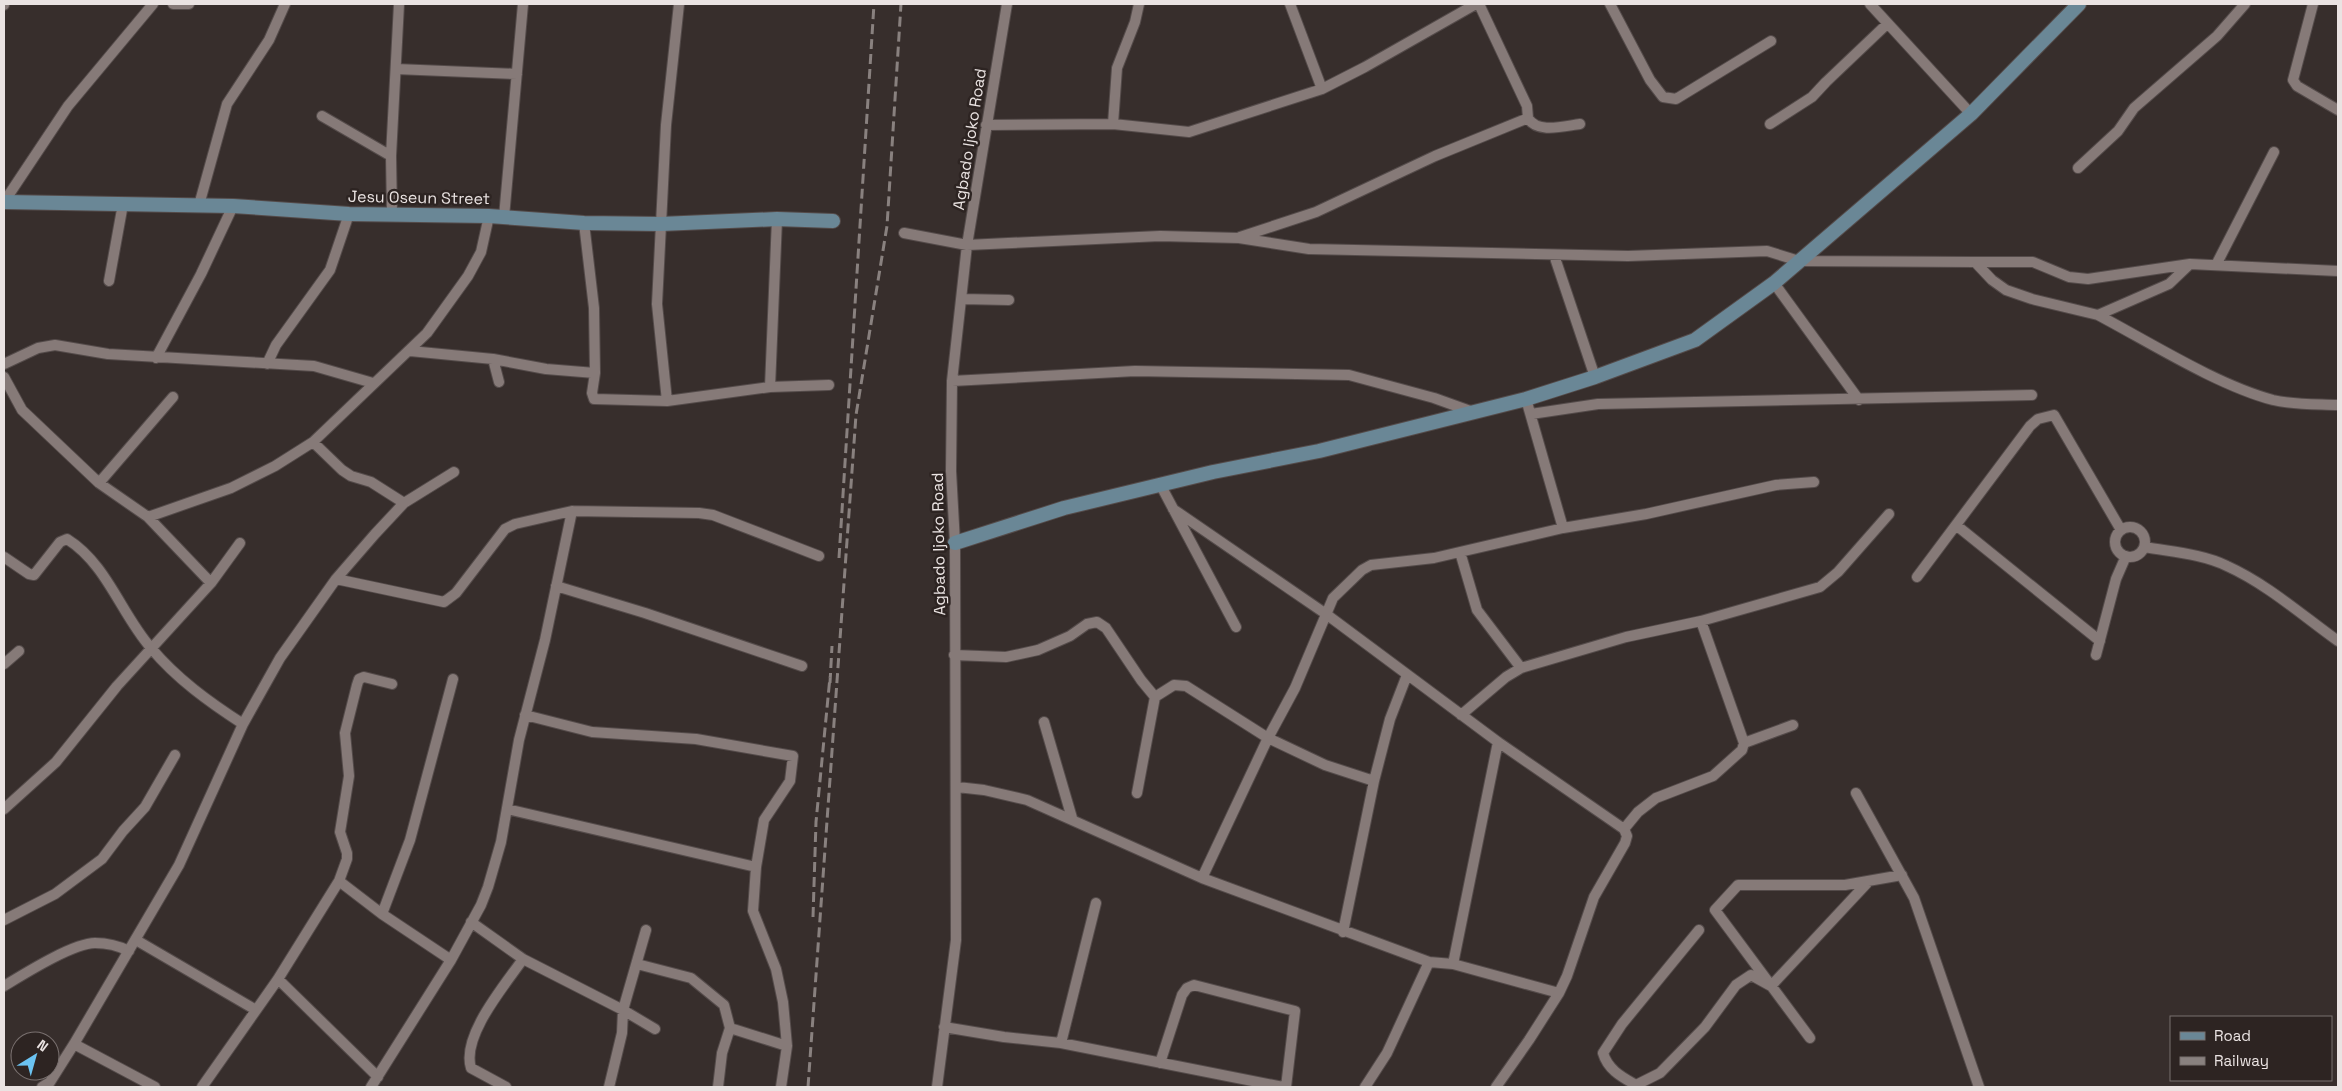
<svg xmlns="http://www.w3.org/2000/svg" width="2342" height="1091" viewBox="0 0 2342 1091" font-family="'Space Grotesk',sans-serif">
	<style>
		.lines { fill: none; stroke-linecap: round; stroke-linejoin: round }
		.street-casing { stroke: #544b4a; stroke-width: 12 }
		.secondary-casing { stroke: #544b4a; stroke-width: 16 }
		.street { stroke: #867a78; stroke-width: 10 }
		.secondary { stroke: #6a8796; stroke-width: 14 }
		.rail { stroke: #89817f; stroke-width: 3; stroke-dasharray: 10 5; stroke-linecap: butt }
		.labels { text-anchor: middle; stroke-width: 5; stroke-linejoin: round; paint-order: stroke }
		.street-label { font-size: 16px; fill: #eae3e2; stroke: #2d2422 }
	</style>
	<rect width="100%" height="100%" fill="#372e2c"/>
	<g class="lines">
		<g class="street-casing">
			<path id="street" d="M 173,4 L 189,4
				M 1290,4 L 1322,89
				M 1479,4 L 1527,106 L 1528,118
				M 1610,4 L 1650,80 L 1663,97 L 1676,99 L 1771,41
				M 1870,4 L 1971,114
				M 2313,4 L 2293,80 L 2297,86 L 2338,110
				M 4,5 L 4,4
				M 396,69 L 517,74
				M 322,116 L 391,156
				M 1113,124 L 1117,68 L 1135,22 L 1139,4
				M 1770,124 L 1812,97 L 1826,82 L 1887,24
				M 986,125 L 1113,124 L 1189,132 L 1322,89 L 1365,67 L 1476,4
				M 2078,168 L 2118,131 L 2134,108 L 2217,36 L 2245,4
				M 4,202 L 68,106 L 153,4
				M 199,205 L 227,104 L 269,40 L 285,4
				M 392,214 L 391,156 L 399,4
				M 504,217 L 523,4
				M 584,223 L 594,308 L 595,373 L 592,393 L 594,399 L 667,401 L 770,387 L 829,385
				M 904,233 L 967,245 L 1160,236 L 1239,238 L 1309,249 L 1628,256 L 1767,251 L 1799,261 L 1975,262 L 1992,280 L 2006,290 L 2032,299 L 2098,315 L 2169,284 L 2190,264
				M 1240,237 L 1316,212 L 1435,156 L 1528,118 C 1537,134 1564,126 1580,124
				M 1554,255 L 1595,377
				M 1975,262 L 2033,262 L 2069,277 L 2088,279 L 2190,264 L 2338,271
				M 2216,265 L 2274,152
				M 109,281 L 123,204
				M 1774,283 L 1859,400
				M 962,299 L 1009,300
				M 2098,315 C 2151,343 2217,385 2273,400 C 2294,405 2317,404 2338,405
				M 410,351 L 493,359 L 546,369 L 595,373
				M 156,358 L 201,274 L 233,206
				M 493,359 L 499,382
				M 4,364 L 38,348 L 55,345 L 108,354 L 314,366 L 373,383
				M 267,364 L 276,345 L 330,270 L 349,214
				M 4,377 L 22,410 L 99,483 L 148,517 L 211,583
				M 952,381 L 1135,371 L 1349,375 L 1434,398 L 1473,412
				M 770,387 L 777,219
				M 1526,399 L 1563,528
				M 667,401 L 657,304 L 666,125 L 679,4
				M 1531,414 L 1598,404 L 2032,395
				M 313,442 L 342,470 L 351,476 L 371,482 L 404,503
				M 99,483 L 173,397
				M 1160,484 L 1236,627
				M 1173,509 L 1326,614 L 1498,742 L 1624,829
				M 148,517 L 231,488 L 275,466 L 313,442 L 427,333 L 468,276 L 481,252 L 489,216
				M 1956,525 L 2100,641
				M2115 542a15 15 0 1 1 30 0a15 15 0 1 1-30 0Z
				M 2145,547 C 2172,552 2202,554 2227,566 C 2267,584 2303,616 2338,641
				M 1460,552 L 1477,610 L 1521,668
				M 4,557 L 29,574 L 34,575 L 60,542 L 67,539 C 107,564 121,614 151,648 C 177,679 209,702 243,724
				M 1917,577 L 2030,426 L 2038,419 L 2054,415 L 2121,530
				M 336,579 L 444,602 L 456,593 L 505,529 L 515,524 L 572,511 L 699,513 L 713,515 L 819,556
				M 556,586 L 645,613 L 802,666
				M 1701,621 L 1744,743
				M 954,655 L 1006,657 L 1038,650 L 1070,636 L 1087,624 L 1097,622 L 1106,628 L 1141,680 L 1155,697 L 1137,793
				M 2096,655 L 2116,579 L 2126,556
				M 4,664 L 19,651
				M 1155,697 L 1174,685 L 1186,686 L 1268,738 L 1325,765 L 1374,781
				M 525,715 L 592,732 L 696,739 L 793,756 L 790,781 L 764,820 L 756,867 L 753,911 L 776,969 L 783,1002 L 787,1046
				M 1461,715 L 1506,677 L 1521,668 L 1626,637 L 1701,621 L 1820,587 L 1838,572 L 1889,514
				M 1044,722 L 1072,818
				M 957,787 L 984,790 L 1027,800 L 1202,878 L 1429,962 L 1453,964 L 1559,993
				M 1856,793 L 1914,898 L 1979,1087
				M 4,809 L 56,762 L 117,686 L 211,583 L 240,543
				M 507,809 L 756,867
				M 1202,878 L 1268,738 L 1295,688 L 1333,598 L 1362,570 L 1371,565 L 1434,558 L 1563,528 L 1646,514 L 1776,485 L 1814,482
				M 339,881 L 382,914 L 451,960
				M 382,914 L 410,840 L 453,679
				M 4,920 L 55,894 L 102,859 L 123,831 L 145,807 L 175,755
				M 471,922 L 523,959 L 623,1010 L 655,1029
				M 1699,930 L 1622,1024 L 1603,1053 C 1608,1070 1622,1077 1636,1085 L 1660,1073 L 1705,1027 L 1736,985 L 1751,975 L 1771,986 L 1869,881
				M 1343,932 L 1374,781 L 1390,719 L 1407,675
				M 136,940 L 256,1010
				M 637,964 L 691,978 L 724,1005 L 730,1028 L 722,1053 L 718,1087
				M 1453,964 L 1498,742
				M 278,979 L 378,1077
				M 4,986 C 24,974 73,943 95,943 C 107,943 119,946 129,951
				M 944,1027 L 1004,1037 L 1061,1043 L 1283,1087
				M 730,1028 L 787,1046 L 781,1087
				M 1810,1038 L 1715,910 L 1738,885 L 1845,885 L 1902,875
				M 1061,1043 L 1096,903
				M 74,1044 L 155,1087
				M 1160,1063 L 1182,995 L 1187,988 L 1194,985 L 1295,1011 L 1286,1087
				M 42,1087 L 50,1082 L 74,1044 L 179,865 L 243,724 L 280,658 L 336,579 L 375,534 L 404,503 L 454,472
				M 202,1087 L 278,979 L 339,881 L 347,859 L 347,853 L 340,832 L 349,776 L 345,733 L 357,685 L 359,679 L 364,677 L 392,684
				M 371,1087 L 451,960 L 481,905 L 488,887 L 501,842 L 519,740 L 545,640 L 572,511
				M 506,1087 L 471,1068 C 461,1036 505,985 523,959
				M 609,1087 L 622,1033 L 623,1010 L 646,930
				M 937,1087 L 956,940 L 955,543 L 951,471 L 952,381 L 967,245 L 1007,4
				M 1365,1087 L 1387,1053 L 1429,962
				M 1496,1087 L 1529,1040 L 1559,993 L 1567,976 L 1594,897 L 1625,843 L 1627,836 L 1624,829 L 1638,812 L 1656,798 L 1713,776 L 1742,750 L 1744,743 L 1793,725"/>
		</g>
		<g class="secondary-casing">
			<path id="secondary" d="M 4,202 L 233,206 L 349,214 L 489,216 L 584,223 L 661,224 L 777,219 L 833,221
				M 955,543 L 1064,508 L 1213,472 L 1319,451 L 1526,399 L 1595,377 L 1695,340 L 1774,283 L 1971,114 L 2079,4"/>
		</g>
		<use href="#street" class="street"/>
		<use href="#secondary" class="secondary"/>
		<path class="rail" d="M 839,558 L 874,4
			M 830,683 L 832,646
			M 813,917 L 816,822 L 830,677
			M 808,1087 L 856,415 L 887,226 L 901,4"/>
	</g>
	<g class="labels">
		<g class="street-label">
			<text transform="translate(969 139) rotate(-81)" y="6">Agbado Ijoko Road</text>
			<text transform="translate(419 197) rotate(1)" y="6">Jesu Oseun Street</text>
			<text transform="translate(938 544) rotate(-91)" y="6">Agbado Ijoko Road</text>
		</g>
	</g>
	<rect width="2342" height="1091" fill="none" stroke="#eae3e2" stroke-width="10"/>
	<rect x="2170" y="1016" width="162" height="65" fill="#2d2422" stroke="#79706f"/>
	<rect x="2180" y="1032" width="25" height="8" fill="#6a8796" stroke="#79706f"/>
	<text x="2214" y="1041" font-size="15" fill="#eae3e2">Road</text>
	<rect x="2180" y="1057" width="25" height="8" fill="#89817f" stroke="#79706f"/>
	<text x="2214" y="1066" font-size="15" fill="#eae3e2">Railway</text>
	<g transform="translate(35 1056) rotate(37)"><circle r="24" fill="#2d2422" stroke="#79706f"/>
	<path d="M0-4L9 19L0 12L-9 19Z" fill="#6bc3f2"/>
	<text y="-8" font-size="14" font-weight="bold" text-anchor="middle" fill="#eae3e2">N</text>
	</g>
</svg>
